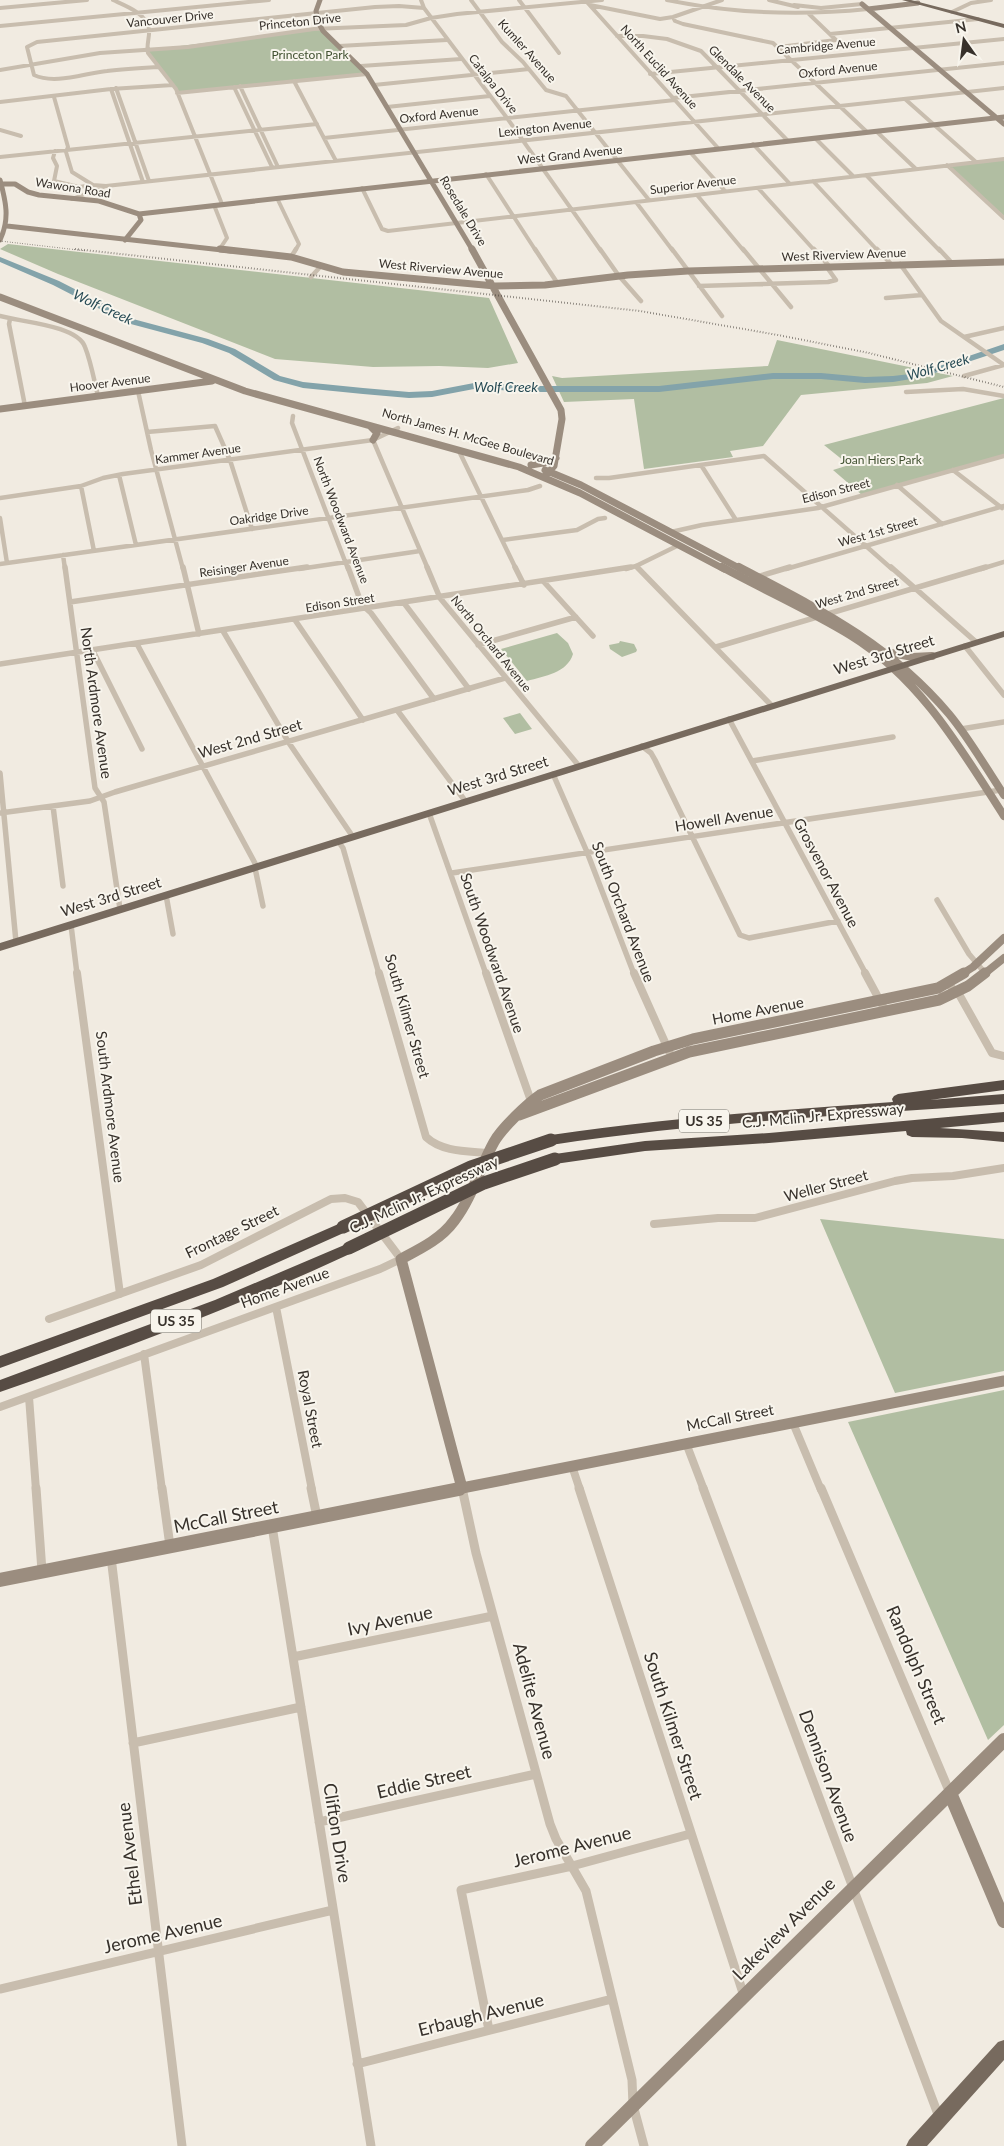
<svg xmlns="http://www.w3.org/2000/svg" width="1004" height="2146" viewBox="0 0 1004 2146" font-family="Lato,sans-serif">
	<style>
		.green { fill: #b1bea2 }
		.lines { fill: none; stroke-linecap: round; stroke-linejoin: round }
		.river { fill: #83a3aa; fill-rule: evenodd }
		.street-far4 { stroke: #c8bdae; stroke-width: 4 }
		.street-far3 { stroke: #c8bdae; stroke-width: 4.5 }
		.street-far2 { stroke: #c8bdae; stroke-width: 5.5 }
		.street-far1 { stroke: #c8bdae; stroke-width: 8 }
		.street { stroke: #c8bdae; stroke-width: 9 }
		.secondary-far4 { stroke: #9b8d7f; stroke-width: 5 }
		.secondary-far3 { stroke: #9b8d7f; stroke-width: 7 }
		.secondary-far2 { stroke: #9b8d7f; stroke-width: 8 }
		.secondary-far1 { stroke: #9b8d7f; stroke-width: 11 }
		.secondary { stroke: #9b8d7f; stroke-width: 14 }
		.primary { fill: #776a5e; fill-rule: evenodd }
		.highway { fill: #574c44; fill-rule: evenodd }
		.rail-far1 { stroke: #37312b; stroke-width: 1; stroke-dasharray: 0.5 2; stroke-linecap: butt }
		.rail { stroke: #37312b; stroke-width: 2; stroke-dasharray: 0.5 2.5; stroke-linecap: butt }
		.highway-bridge { stroke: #574c44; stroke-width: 13 }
		.labels { text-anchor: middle; stroke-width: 4; stroke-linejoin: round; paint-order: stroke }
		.far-street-label { font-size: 12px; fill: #37312b; stroke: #f8f5ed }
		.far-park-label { font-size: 12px; fill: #425232; stroke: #f8f5ed }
		.far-water-label { font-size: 14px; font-style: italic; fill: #264a54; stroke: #f8f5ed }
		.shield { fill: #f8f5ed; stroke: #716c65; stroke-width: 1 }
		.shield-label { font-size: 14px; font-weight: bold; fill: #37312b }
		.street-label { font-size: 15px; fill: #37312b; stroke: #f8f5ed }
		.near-street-label { font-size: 18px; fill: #37312b; stroke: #f8f5ed }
	</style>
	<rect width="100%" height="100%" fill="#f1ebe1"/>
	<path class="green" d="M 321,29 L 367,74 L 177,93 L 147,50 Z
		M 1004,159 L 1004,216 L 947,165 Z
		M 8,244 L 489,298 L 518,363 L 488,368 L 439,366 L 373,367 L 275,359 L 58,274 L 0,249 Z
		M 777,340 L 953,376 L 927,383 L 801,395 L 763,446 L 730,451 L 733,457 L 644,469 L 634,399 L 564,402 L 552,376 L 562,378 L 768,366 Z
		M 1004,398 L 1004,456 L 862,495 L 833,470 L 849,465 L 824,445 Z
		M 557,633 L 568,643 L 573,654 C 567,673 545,676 527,681 L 501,649 Z
		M 620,641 L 634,644 L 637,650 L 636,652 L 622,657 L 610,649 L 609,645 L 619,643 Z
		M 520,713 L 532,729 L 515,734 L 503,718 Z
		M 820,1219 L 1004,1239 L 1004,1371 L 895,1393 Z
		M 1004,1390 L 1004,1725 L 988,1740 L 848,1422 Z"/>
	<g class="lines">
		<path class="river" d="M 0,257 L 59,281 L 133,319 L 208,339 L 235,349 L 280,376 L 303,382 L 363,388 L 409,392 L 432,391 L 474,383 L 541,386 L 659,386 L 773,373 L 821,373 L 865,377 L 893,376 L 919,373 L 1004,344 L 1004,350 L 923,377 L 893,382 L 865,383 L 821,379 L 773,379 L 659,392 L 541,392 L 474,389 L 432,397 L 409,398 L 363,394 L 303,388 L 274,380 L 229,353 L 202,343 L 127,323 L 53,285 L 0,262 Z"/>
		<path class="street-far4" d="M 113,0 C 126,6 146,13 149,29 C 150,37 146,45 148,53 L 176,89 L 222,204
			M 421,0 L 424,8 L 507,118 L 601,251
			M 471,0 L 502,42 L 523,62 L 546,90 L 566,96 L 649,200
			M 519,0 L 559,53
			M 585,0 L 718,148
			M 667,0 C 735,14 800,16 868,9
			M 769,0 L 798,7
			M 590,5 L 660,19 L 673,17 L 722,0
			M 794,5 L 821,8 L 862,4
			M 0,8 L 87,0
			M 952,12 L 971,3 L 991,0
			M 673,17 L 675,21 L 683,24 L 773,43 L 867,132
			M 0,26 L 269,0
			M 830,34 L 978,19
			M 617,36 L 643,36 L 667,39 L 701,51 L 788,141
			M 339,46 L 447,40
			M 779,47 L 836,40 L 809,14
			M 361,66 L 461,59
			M 158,67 C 141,68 124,69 107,71 C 85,73 55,85 34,75 L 27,47 L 37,42 L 375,7 L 399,6 L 424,8
			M 0,70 L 100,53 L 188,47 L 314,29 L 406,25 L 431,18 L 457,14 L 602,0
			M 650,74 L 1004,39
			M 294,81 L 336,161
			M 374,85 L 529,69
			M 240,86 L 278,167
			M 234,87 L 272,167
			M 116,88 L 149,181
			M 111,89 L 143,182
			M 177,93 L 367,74
			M 54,97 L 68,147 L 66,152 L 72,172 L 93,185 L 106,186 L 1004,88
			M 673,98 L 1004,63
			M 905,99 L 976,162
			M 0,102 L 111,89 L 173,85
			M 387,107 L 490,96
			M 0,130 L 21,136
			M 876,131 L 916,169
			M 324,138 L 675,100
			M 815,138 L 853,176
			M 753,144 L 790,184
			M 55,151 L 53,158 L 57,166 L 54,181 L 79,187 L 93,185
			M 690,152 L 725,191
			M 0,157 L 317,124
			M 947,165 L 1004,218
			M 486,174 L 536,251
			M 866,175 L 940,251
			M 813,181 L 878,251
			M 362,188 L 382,229 L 388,231 L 1004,159
			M 758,188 L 815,251
			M 697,195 L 744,251
			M 277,198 L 299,244 L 295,251
			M 72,199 L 106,186
			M 636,202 L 673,251
			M 214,205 L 227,238 L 219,250"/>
		<path class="street-far3" d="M 535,249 L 558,284
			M 600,249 L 619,276 L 641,301
			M 672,249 L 722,316
			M 743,249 L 791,307
			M 814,249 L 829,266
			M 877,249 L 891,264
			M 939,249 L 952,263
			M 291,257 L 296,249
			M 900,264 L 941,321 L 1004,365
			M 311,277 L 320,267
			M 699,286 L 828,282 L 836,280 L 826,266
			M 886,298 L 922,295
			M 0,316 C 20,322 77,325 85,347 C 91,362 94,380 98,396
			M 10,319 L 9,324 L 25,406
			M 964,337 L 1004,328
			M 964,376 L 1004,365
			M 138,391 L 151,450 L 183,569
			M 906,392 L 963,389 L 1004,396
			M 293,416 L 292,423 L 348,569
			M 147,432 L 215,426 L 230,460 L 252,529
			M 373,440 L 428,569
			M 459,451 L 516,569
			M 701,465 L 736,520
			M 953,470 L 1002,508
			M 119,475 L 136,545
			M 596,478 L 609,478 L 764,456 L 892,569
			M 897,485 L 942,524
			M 81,486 L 94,551
			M 0,498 L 81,486 L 103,478 L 123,474 L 373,440 L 398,428
			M 0,518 L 7,563
			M 671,532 L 702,525 L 818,508 L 1004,456
			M 503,540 L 577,530 L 598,519 L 605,518
			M 63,555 L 65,569
			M 0,564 L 528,490 L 540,486
			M 636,566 L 639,569
			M 299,569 L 420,551
			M 626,569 L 636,566 L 679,545
			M 786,569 L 1004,506
			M 981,569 L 1004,562"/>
		<path class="street-far2" d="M 65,567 L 95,788 L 104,802 L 120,909
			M 183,567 L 199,634
			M 348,567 L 362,605 L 371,613 L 434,699
			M 427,567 L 440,598 L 579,766
			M 515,567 L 524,585
			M 637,567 L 772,706
			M 891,567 L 976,642
			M 757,577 L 790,567
			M 544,582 L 593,636
			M 70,602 L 307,567
			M 404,603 L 469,689
			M 295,620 L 363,720
			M 223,631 L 289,743 L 353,837
			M 137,644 L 257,867
			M 478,645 L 576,617
			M 965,646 L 1004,695
			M 716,647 L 986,567
			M 93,651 L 142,749
			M 0,664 L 631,567
			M 397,710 L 466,802
			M 729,719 L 866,974
			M 961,729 L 1004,722
			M 642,746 L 651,753 L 655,760 L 740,935 L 749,938 L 838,921
			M 752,761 L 893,737
			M 0,773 L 16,942
			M 553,774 L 587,852 L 634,974
			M 53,806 L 63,886
			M 0,813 L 90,801 L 115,792 L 505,678
			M 429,813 L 486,974
			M 338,841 L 343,848 L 379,974
			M 255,868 L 263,906
			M 452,873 L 1001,790
			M 166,895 L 173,934
			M 937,900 L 969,954 L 985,973
			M 71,925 L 77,974"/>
		<path class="street-far1" d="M 77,973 L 120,1294
			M 379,973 L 426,1137 C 442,1152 467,1151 488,1153
			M 486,973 L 531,1101
			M 634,973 L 672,1058
			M 865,973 L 886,1012
			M 948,984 L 960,996 L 992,1053 L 1004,1056
			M 654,1224 L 718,1218 L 755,1218 L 895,1181 L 912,1178 L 953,1176 L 1004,1168
			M 276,1307 L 312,1490
			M 144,1354 L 162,1490
			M 29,1397 L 36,1490
			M 0,1407 L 380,1269 L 401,1259 L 358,1202 L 345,1198 L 331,1199 L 201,1265 L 49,1319
			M 793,1423 L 821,1490
			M 686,1443 L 704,1490
			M 572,1466 L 580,1490
			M 459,1489 L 462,1488 L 462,1490"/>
		<path class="street" d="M 36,1488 L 42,1571
			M 162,1488 L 170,1546
			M 311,1488 L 317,1517
			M 462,1488 L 476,1553 L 550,1824 L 556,1839 L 586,1891 L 632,2080 L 633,2105 L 644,2146
			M 579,1488 L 744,1996
			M 703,1488 L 939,2117
			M 821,1488 L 950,1793
			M 272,1526 L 371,2146
			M 111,1557 L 182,2146
			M 293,1657 L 493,1616
			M 133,1743 L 301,1707
			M 319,1822 L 536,1774
			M 0,1989 L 333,1910
			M 489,2030 L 461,1890 L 572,1866 L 690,1834
			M 357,2064 L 612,1999"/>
		<path class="secondary-far4" d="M 320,0 L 316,11 L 318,22 L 323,31 L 367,74 L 473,251
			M 862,4 L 1004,124
			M 868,9 L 918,3
			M 0,180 C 6,202 10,219 0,240
			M 1,184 L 15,184 L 28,192 L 39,195 L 99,201 L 139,214 L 141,220 L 125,240
			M 139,214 L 1004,117
			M 7,226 L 231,251"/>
		<path class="secondary-far3" d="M 220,249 L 291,257 L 343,272 L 495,286 L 545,285 L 628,275 L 688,271 L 1004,262
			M 472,249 L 561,410 L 562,419 L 554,466 L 545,476
			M 0,297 L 245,391 L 519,467 L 580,493 L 724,569
			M 0,409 L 212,381
			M 371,427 L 377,433 L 373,440
			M 531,465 L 549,462 L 556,458
			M 545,470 L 581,485 L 741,569"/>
		<path class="secondary-far2" d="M 722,567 C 764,590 809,610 850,635 C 920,678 961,749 1004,816
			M 739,567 C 819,609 889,643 949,714 C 969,738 986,768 1004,795
			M 891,653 L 913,657 L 932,656
			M 962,974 L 973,967 L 1004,938
			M 984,974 L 1004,958"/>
		<path class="secondary-far1" d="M 964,973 L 938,988 L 693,1039 L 654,1051 L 540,1095 C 528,1103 501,1129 494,1142 C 480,1167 472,1198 454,1221 C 441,1239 420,1249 401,1259 L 462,1488 L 1004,1381
			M 519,1115 L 689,1052 L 939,1000 L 968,986 L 985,973
			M 455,1490 L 459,1489"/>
		<path class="secondary" d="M 0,1580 L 459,1489
			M 950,1793 L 1004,1921
			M 592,2146 L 1004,1740"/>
		<path class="primary" d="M 902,0 L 911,0 L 1004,24 L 1004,28 Z
			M 1004,631 L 1004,637 L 0,951 L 0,943 Z
			M 1004,2040 L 1004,2060 L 927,2146 L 906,2146 L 909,2140 L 998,2042 Z"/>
		<path class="highway" d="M 1004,1080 L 1004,1090 L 930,1100 L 1004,1094 L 1004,1104 C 853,1115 701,1122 551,1145 L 546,1144 L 545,1140 L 546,1136 L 551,1135 C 665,1118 779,1110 893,1102 L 892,1099 L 894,1096 L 898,1094 Z
			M 1004,1112 L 1004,1122 L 940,1128 L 1004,1132 L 1004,1142 L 962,1138 L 912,1137 L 907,1135 L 906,1131 L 769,1143 L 645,1151 L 555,1164 L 550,1163 L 548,1159 L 550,1155 L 555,1154 L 645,1141 L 769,1133 Z
			M 343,1222 L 348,1223 L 350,1227 L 348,1231 L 223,1287 L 0,1368 L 0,1356 L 213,1279 Z
			M 349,1243 L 354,1244 L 356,1248 L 354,1252 C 239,1306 120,1350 0,1392 L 0,1380 L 215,1300 Z"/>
		<path class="rail-far1" d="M 0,241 L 87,251"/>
		<path class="rail" d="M 75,249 L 640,311 L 778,335 L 869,353 L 1004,387"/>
		<path class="highway-bridge" d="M 343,1227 L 471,1167 L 551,1140
			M 349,1248 L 484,1183 L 555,1159"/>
	</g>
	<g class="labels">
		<g class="far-street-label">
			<text transform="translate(170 19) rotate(-6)" y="4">Vancouver Drive</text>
			<text transform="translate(300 22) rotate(-6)" y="4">Princeton Drive</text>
			<text transform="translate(826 46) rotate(-5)" y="4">Cambridge Avenue</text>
			<text transform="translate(527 51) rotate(48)" y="4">Kumler Avenue</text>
			<text transform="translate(659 67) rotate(48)" y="4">North Euclid Avenue</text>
			<text transform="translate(838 70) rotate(-6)" y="4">Oxford Avenue</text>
			<text transform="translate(742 79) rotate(45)" y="4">Glendale Avenue</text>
			<text transform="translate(493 84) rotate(52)" y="4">Catalpa Drive</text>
			<text transform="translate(439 115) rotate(-6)" y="4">Oxford Avenue</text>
			<text transform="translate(545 128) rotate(-6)" y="4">Lexington Avenue</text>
			<text transform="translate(570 155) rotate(-6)" y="4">West Grand Avenue</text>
			<text transform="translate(693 185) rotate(-7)" y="4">Superior Avenue</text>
			<text transform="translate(73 188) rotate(9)" y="4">Wawona Road</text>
			<text transform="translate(463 211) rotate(59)" y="4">Rosedale Drive</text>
			<text transform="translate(844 255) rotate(-2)" y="4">West Riverview Avenue</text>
			<text transform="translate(441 269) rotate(5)" y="4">West Riverview Avenue</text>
			<text transform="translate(110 383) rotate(-7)" y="4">Hoover Avenue</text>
			<text transform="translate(468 437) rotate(16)" y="4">North James H. McGee Boulevard</text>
			<text transform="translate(198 454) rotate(-8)" y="4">Kammer Avenue</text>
			<text transform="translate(836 491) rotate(-14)" y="4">Edison Street</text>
			<text transform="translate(269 516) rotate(-8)" y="4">Oakridge Drive</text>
			<text transform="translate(341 520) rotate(69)" y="4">North Woodward Avenue</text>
			<text transform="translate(878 532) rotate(-16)" y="4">West 1st Street</text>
			<text transform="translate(244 567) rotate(-8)" y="4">Reisinger Avenue</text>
			<text transform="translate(857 593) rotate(-16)" y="4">West 2nd Street</text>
			<text transform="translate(340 603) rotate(-9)" y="4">Edison Street</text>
			<text transform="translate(491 644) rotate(51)" y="4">North Orchard Avenue</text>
		</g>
		<g class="far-park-label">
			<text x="310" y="59">Princeton Park</text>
			<text x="881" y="464">Joan Hiers Park</text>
		</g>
		<g class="far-water-label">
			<text transform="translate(103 307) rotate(25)" y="5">Wolf Creek</text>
			<text transform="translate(938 367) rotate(-16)" y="5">Wolf Creek</text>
			<text x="506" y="392">Wolf Creek</text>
		</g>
		<g class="shield">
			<rect x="679" y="1109.5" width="50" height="23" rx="4"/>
			<rect x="151" y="1309.5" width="50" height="23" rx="4"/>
		</g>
		<g class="shield-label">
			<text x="704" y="1126">US 35</text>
			<text x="176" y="1326">US 35</text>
		</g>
		<g class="street-label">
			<text transform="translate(884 655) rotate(-17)" y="5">West 3rd Street</text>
			<text transform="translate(96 703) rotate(82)" y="5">North Ardmore Avenue</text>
			<text transform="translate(250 739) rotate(-16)" y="5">West 2nd Street</text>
			<text transform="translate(498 776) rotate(-17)" y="5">West 3rd Street</text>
			<text transform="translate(724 819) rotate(-9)" y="5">Howell Avenue</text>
			<text transform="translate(826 873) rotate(62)" y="5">Grosvenor Avenue</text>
			<text transform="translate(111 897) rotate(-17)" y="5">West 3rd Street</text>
			<text transform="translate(623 912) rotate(69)" y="5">South Orchard Avenue</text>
			<text transform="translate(492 953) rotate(71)" y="5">South Woodward Avenue</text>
			<text transform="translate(758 1011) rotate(-11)" y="5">Home Avenue</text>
			<text transform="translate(407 1016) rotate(74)" y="5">South Kilmer Street</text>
			<text transform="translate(110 1107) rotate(83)" y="5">South Ardmore Avenue</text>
			<text transform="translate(823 1116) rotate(-5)" y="5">C.J. Mclin Jr. Expressway</text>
			<text transform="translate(826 1186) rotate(-15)" y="5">Weller Street</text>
			<text transform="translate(424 1195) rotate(-25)" y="5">C.J. Mclin Jr. Expressway</text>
			<text transform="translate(232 1232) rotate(-26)" y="5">Frontage Street</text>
			<text transform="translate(285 1288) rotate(-20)" y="5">Home Avenue</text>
			<text transform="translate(310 1409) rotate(79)" y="5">Royal Street</text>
			<text transform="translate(730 1418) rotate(-11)" y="5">McCall Street</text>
		</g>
		<g class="near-street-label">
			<text transform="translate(226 1517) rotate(-11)" y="6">McCall Street</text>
			<text transform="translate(390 1621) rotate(-12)" y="6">Ivy Avenue</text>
			<text transform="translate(916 1665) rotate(67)" y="6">Randolph Street</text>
			<text transform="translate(534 1701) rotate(75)" y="6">Adelite Avenue</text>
			<text transform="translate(673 1726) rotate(72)" y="6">South Kilmer Street</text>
			<text transform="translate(828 1776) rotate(70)" y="6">Dennison Avenue</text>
			<text transform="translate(424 1782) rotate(-13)" y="6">Eddie Street</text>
			<text transform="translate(337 1833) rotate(81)" y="6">Clifton Drive</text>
			<text transform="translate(572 1847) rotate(-14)" y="6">Jerome Avenue</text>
			<text transform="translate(130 1854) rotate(-97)" y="6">Ethel Avenue</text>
			<text transform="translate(784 1929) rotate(-45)" y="6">Lakeview Avenue</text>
			<text transform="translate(163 1934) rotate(-13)" y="6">Jerome Avenue</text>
			<text transform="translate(481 2015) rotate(-14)" y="6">Erbaugh Avenue</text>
		</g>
	</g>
	<g transform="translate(964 40) rotate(346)" stroke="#f8f5ed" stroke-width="4" paint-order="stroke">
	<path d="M0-4L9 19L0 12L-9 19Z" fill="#37312b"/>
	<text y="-8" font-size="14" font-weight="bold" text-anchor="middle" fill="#37312b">N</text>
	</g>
</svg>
